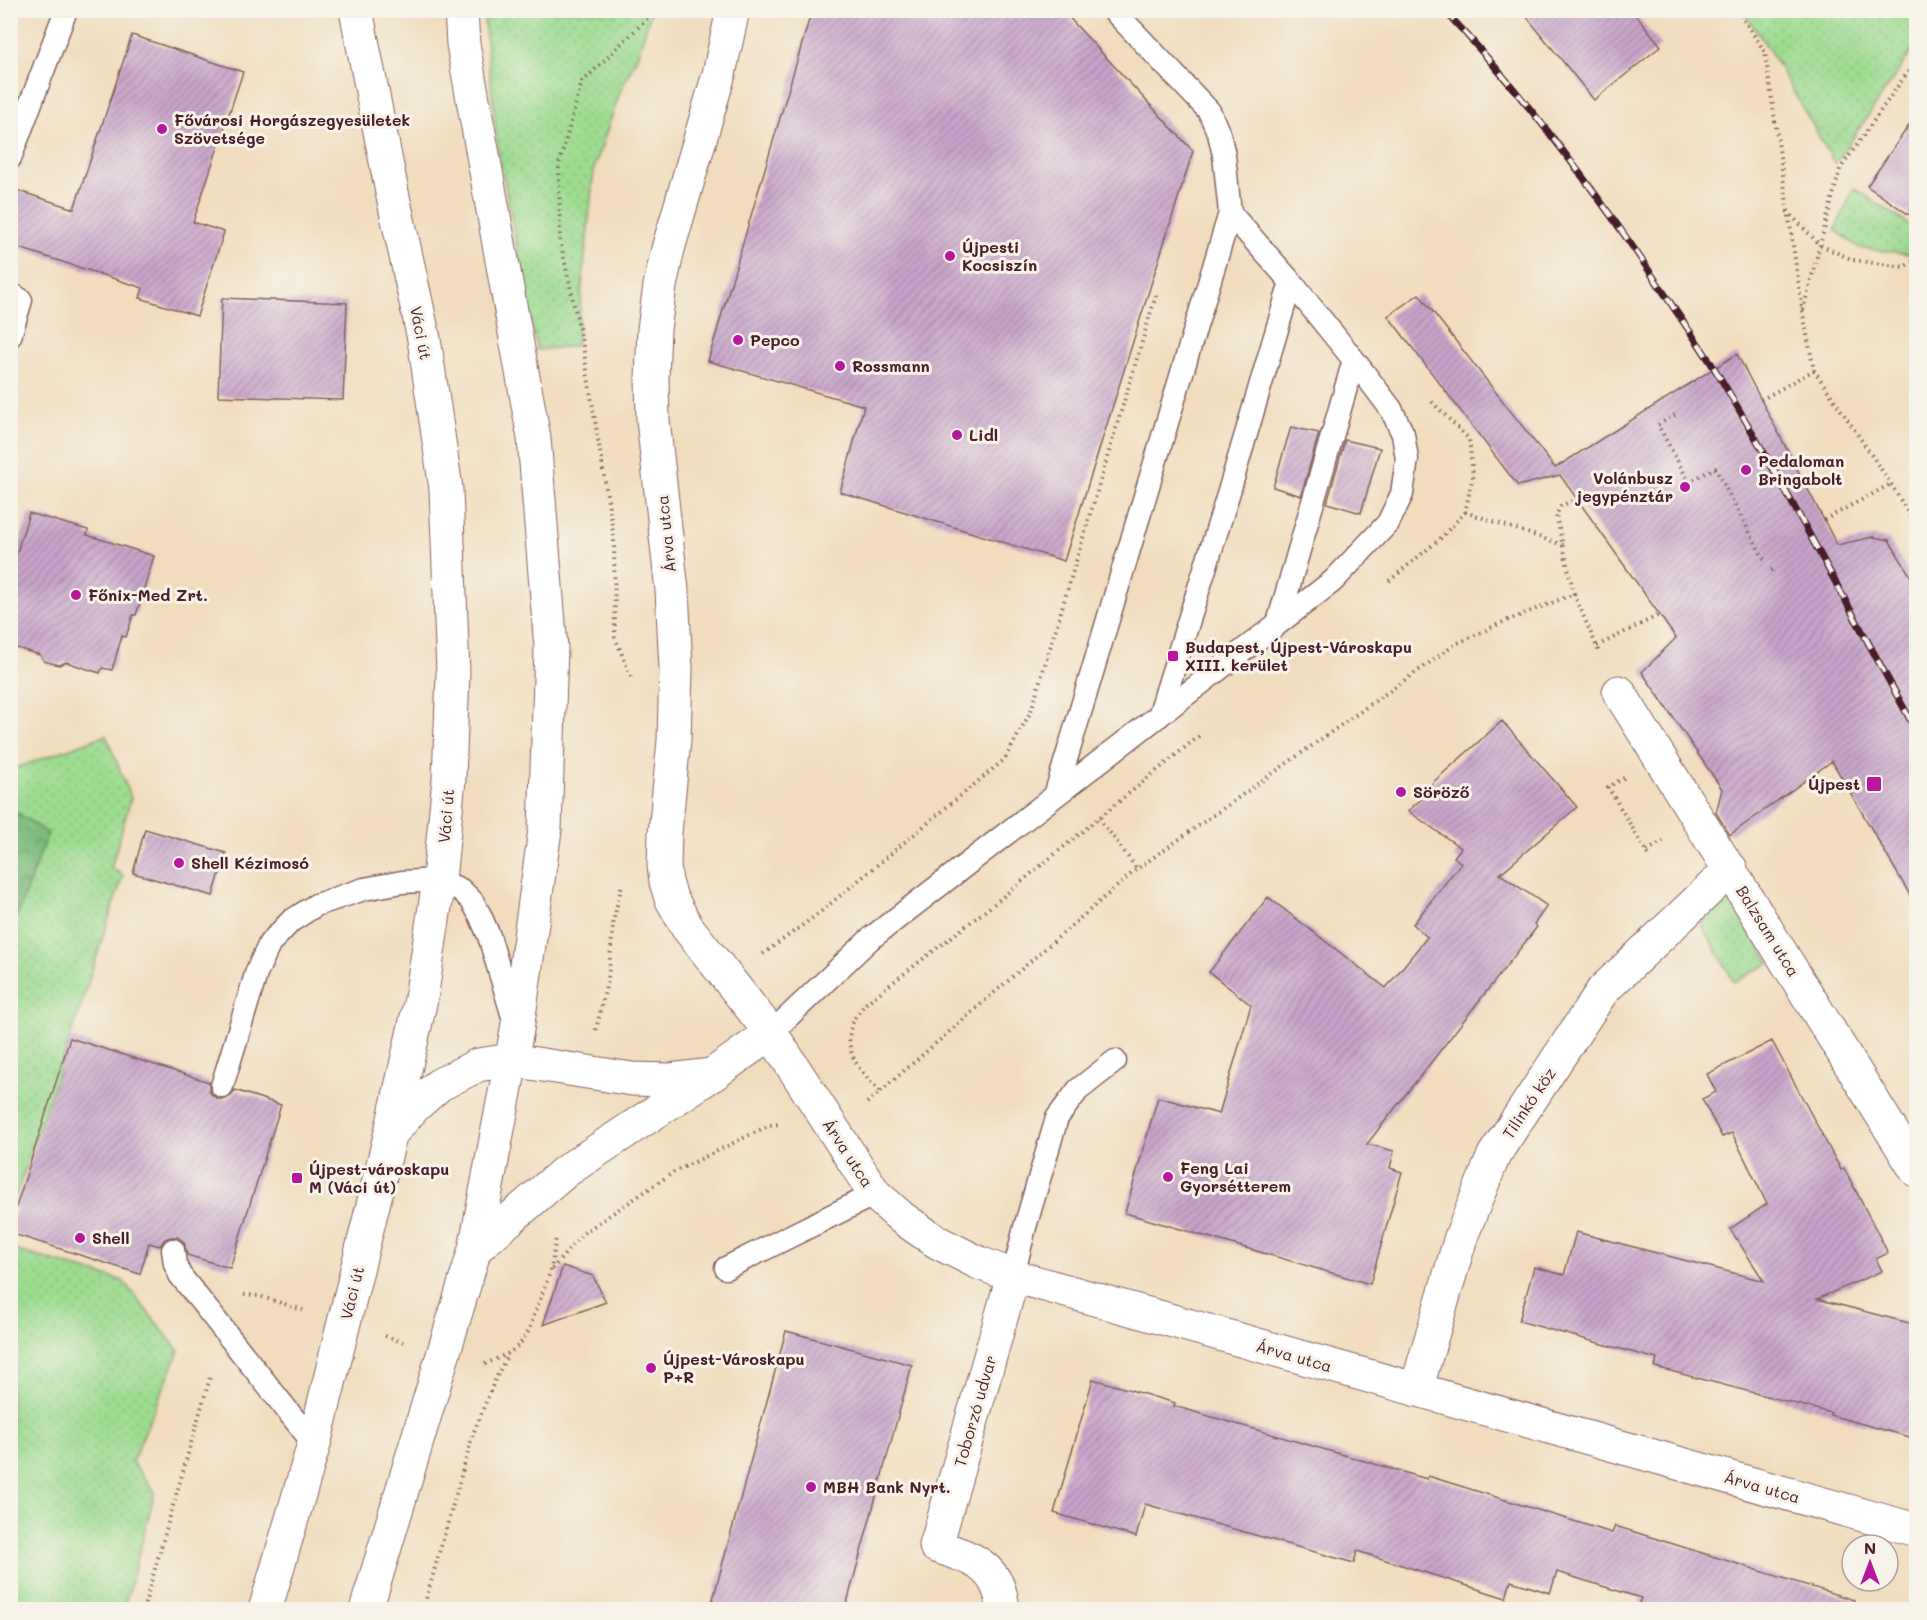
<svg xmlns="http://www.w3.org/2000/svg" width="1927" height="1620" viewBox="0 0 1927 1620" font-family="Mali,sans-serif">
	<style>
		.grass { fill: url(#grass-dots); stroke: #737d5e; stroke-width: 1.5 }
		.forest { fill: url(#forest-crowns); stroke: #646d52; stroke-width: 1.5 }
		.building { fill: url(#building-hatch) }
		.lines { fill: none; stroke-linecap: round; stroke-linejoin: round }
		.service-casing { stroke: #84625e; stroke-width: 25 }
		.minor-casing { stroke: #84625e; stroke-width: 35 }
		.primary-casing { stroke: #84625e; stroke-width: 35 }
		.path { stroke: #84625e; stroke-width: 4; stroke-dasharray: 1.5 4.5; stroke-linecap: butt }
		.service { stroke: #fff; stroke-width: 22 }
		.minor { stroke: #fff; stroke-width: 33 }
		.primary { stroke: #fff; stroke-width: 33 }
		.rail-casing { stroke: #4a1f2b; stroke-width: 7 }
		.rail { stroke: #f7f3e8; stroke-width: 4.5; stroke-dasharray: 14; stroke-linecap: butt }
		.poi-dot { fill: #b5179e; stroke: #f7f3e8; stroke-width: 2 }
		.labels { text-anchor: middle; stroke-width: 6; stroke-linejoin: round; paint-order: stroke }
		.poi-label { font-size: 16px; font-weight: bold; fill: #4a1f2b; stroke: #f7f3e8; text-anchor: start }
		.street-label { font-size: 16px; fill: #4a1f2b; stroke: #f7f3e8 }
	</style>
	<defs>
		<pattern id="grass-dots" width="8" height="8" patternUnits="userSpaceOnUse" patternTransform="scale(1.5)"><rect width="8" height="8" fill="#9cdb90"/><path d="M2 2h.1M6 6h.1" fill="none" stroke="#88bc7c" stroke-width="1.8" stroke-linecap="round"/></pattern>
		<pattern id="forest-crowns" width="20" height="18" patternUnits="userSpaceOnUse" patternTransform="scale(1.5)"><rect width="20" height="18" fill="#7dbb7a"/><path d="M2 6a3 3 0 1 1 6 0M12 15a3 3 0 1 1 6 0" fill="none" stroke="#689764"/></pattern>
		<pattern id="building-hatch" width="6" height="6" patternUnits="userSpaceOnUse" patternTransform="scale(1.5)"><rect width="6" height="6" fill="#c8a5cb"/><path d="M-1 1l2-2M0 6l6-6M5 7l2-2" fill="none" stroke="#a486a5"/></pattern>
	</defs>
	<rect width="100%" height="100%" fill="#f7f3e8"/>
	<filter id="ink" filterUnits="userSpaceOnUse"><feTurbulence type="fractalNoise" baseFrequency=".0167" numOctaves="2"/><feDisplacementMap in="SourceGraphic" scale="12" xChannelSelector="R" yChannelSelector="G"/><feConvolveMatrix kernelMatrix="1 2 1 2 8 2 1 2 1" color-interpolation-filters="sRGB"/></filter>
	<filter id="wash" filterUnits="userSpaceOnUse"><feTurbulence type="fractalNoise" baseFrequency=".008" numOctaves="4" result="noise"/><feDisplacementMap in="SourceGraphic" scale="24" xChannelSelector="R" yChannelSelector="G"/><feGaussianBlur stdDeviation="1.35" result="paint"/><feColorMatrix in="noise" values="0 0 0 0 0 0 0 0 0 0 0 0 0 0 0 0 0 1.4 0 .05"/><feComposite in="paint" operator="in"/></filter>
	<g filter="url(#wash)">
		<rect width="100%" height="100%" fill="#f1ddbe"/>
		<path class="grass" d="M 483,11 L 651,11 L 639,52 L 620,92 L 594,169 L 576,346 L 537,350 L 498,149 Z
			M 1743,11 L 1916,11 L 1916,45 L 1835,164 L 1770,51 Z
			M 1854,188 L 1916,229 L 1916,243 L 1909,254 L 1860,248 L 1835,230 Z
			M 106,735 L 131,798 L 111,868 L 123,875 L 70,1038 L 11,1210 L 11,770 Z
			M 1723,886 L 1770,963 L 1734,982 L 1696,914 Z
			M 11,1249 L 123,1281 L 179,1351 L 132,1462 L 155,1492 L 124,1609 L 11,1609 Z"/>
		<path class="forest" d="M 11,809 L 48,833 L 11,931 Z"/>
		<g id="blocks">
			<path class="building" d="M 812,10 L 1062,10 L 1193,151 L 1064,561 L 840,492 L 864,406 L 708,361 Z
				M 1521,10 L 1632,10 L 1661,46 L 1594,100 Z
				M 132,35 L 243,72 L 193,222 L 224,232 L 197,316 L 140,298 L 143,288 L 10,245 L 10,188 L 74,209 Z
				M 1917,114 L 1917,220 L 1867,186 Z
				M 1419,294 L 1555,468 L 1737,354 L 1837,545 L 1873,537 L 1889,540 L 1917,587 L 1917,907 L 1832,761 L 1730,835 L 1716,813 L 1722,789 L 1642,672 L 1676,638 L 1560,475 L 1518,486 L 1388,316 Z
				M 222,298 L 347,303 L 343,400 L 218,396 Z
				M 1291,427 L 1319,433 L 1301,496 L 1273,487 Z
				M 1345,440 L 1380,448 L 1361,513 L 1327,503 Z
				M 29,513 L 88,530 L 87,535 L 154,556 L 136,615 L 133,615 L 126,637 L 122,636 L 112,670 L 102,668 L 100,673 L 66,662 L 59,665 L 44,661 L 40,655 L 10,646 L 10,575 Z
				M 1502,721 L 1577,807 L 1500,874 L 1547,906 L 1534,924 L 1537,927 L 1367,1144 L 1394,1151 L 1390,1168 L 1402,1172 L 1370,1284 L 1125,1213 L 1158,1097 L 1219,1114 L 1251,1005 L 1209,972 L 1268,897 L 1386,988 L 1428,936 L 1427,937 L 1413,924 L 1461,863 L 1454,857 L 1461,848 L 1408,811 L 1434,788 L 1431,784 Z
				M 145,829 L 226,853 L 213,896 L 133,873 Z
				M 70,1038 L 209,1082 L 209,1090 L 212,1095 L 218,1099 L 226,1099 L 232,1095 L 235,1090 L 281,1105 L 230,1268 L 187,1255 L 184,1242 L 177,1237 L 172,1237 L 165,1239 L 160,1246 L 149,1243 L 140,1274 L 10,1233 L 10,1226 Z
				M 1772,1041 L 1841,1170 L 1844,1168 L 1888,1253 L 1876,1259 L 1882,1271 L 1817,1299 L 1917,1325 L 1917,1439 L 1830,1415 L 1831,1413 L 1655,1367 L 1657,1359 L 1519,1321 L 1534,1267 L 1564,1275 L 1576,1232 L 1764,1281 L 1730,1229 L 1767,1204 L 1732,1133 L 1722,1137 L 1702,1099 L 1716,1092 L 1707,1074 Z
				M 563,1266 L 593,1276 L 606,1302 L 543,1325 Z
				M 786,1331 L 912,1365 L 845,1610 L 710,1610 Z
				M 1093,1379 L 1175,1403 L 1174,1406 L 1427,1479 L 1428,1476 L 1612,1533 L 1615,1526 L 1854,1600 L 1852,1610 L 1637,1610 L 1641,1598 L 1557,1572 L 1550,1593 L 1511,1581 L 1506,1598 L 1357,1551 L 1354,1563 L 1145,1504 L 1136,1537 L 1054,1513 Z"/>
		</g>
	</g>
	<g filter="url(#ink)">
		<use href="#blocks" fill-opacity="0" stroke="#84625e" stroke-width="1.5"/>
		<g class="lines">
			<g class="service-casing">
				<path id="service" d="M 10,158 L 66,10
					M 10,293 L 21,300 L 10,336
					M 1278,623 L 1354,360
					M 1159,716 L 1228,495 L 1291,282
					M 1055,796 L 1230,213 L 1224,155 L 1219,134 L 1209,111 L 1113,10
					M 771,1033 L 870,939 L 1333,581 L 1388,523 L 1402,494 L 1407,459 L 1403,434 L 1391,409 L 1354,360 L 1291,282 L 1230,213
					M 222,1086 L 257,971 L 270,943 L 291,921 L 316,905 L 364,889 L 402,882 L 439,880 L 461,890 L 472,901 L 480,915 L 489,936 L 514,1020
					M 173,1250 L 175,1264 L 180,1275 L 314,1444
					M 726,1268 L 875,1194
					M 1013,1276 L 1025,1227 L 1057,1118 L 1078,1090 L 1115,1061"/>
			</g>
			<g class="minor-casing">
				<path id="minor" d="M 733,10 L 719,74 L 668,249 L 660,286 L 654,329 L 652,378 L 653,420 L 672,590 L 676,668 L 674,740 L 665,833 L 664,865 L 666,882 L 671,898 L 687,927 L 771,1033 L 875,1194 L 902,1218 L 937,1242 L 977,1262 L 1013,1276 L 1916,1530
					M 1619,692 L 1916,1170
					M 712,1075 L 771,1033
					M 1416,1390 L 1461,1237 L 1494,1155 L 1603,990 L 1731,869
					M 1003,1610 C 1000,1566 972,1558 936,1546 L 1013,1276"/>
			</g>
			<g class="primary-casing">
				<path id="primary" d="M 393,1131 L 415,1106 L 439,1085 L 478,1065 L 511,1060 L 632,1079 L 670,1080 L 712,1075
					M 475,1249 L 566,1171 L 707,1078
					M 265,1610 L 314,1444 L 391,1132 L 421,999 L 439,880 L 449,779 L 453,673 L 446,489 L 424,339 L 392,192 L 356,10
					M 366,1610 L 475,1249 L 517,1030 L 545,830 L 551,648 L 534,438 L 463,44 L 461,10"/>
			</g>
			<path class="path" d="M 1737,10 L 1765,52 L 1803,314 L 1814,370 L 1891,484 L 1916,526
				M 1787,211 L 1820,245 L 1853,260 L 1904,267 L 1916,259
				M 1803,310 L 1840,169 L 1916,60
				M 1761,400 L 1814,370
				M 1675,415 L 1658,425 L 1689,482 L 1715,468 L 1764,559
				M 1465,512 L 1563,545
				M 1824,520 L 1891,484
				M 1771,570 L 1774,569
				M 1389,581 L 1441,538 L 1465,512 L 1473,476 L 1469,439 L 1430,400
				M 1574,594 L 1600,654
				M 1597,646 L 1659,615
				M 631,677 L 615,637 L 614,538 L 583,346 L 560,240 L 559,164 L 582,82 L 656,10
				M 1624,778 L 1608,787 L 1649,856
				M 1099,818 L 1137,869
				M 1647,851 L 1663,841
				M 763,954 L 818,914 L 1005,759 L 1031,711 L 1157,292
				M 596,1030 L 608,978 L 614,918 L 622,884
				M 880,1091 C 860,1072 840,1049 854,1020 C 856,1014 862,1009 865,1004 L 994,904 L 1199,736
				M 867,1103 L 1137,869 L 1456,644 L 1501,623 L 1574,594 L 1556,515 L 1561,506 L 1576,499
				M 552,1269 L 582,1234 L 674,1172 L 770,1125 L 780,1124
				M 244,1295 L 259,1296 L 303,1310
				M 385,1336 L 403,1342
				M 485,1364 L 509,1353 L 520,1344 L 528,1332 L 551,1270 L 556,1237
				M 143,1610 L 211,1374
				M 423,1610 L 473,1434 L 494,1382 L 508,1354"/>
			<use href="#service" class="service"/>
			<use href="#minor" class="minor"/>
			<use href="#primary" class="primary"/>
			<g class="rail-casing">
				<path id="rail" d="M 1444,10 C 1527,98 1599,195 1666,296 C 1682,321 1700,345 1716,371 C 1787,488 1850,611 1916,730"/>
			</g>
			<use href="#rail" class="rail"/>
		</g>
	</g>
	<g class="poi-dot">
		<circle cx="162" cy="129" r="6"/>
		<circle cx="950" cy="256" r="6"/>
		<circle cx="738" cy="340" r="6"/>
		<circle cx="840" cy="366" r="6"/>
		<circle cx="957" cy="435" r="6"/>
		<circle cx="1746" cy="470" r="6"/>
		<circle cx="1685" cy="487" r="6"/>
		<circle cx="76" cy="595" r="6"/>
		<rect x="1167" y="650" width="12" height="12" rx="3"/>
		<rect x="1866" y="776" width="16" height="16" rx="3"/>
		<circle cx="1401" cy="792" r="6"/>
		<circle cx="179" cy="863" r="6"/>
		<circle cx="1168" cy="1177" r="6"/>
		<rect x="291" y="1172" width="12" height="12" rx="3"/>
		<circle cx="80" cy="1238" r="6"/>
		<circle cx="651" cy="1368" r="6"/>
		<circle cx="811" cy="1487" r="6"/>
	</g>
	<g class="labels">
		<g class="poi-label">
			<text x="174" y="126">Fővárosi Horgászegyesületek<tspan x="174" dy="18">Szövetsége</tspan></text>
			<text x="962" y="253">Újpesti<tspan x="962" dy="18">Kocsiszín</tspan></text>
			<text x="750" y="346">Pepco</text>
			<text x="852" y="372">Rossmann</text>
			<text x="969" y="441">Lidl</text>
			<text x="1758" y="467">Pedaloman<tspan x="1758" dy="18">Bringabolt</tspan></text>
			<text x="1673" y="484" text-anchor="end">Volánbusz<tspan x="1673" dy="18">jegypénztár</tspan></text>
			<text x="88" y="601">Főnix-Med Zrt.</text>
			<text x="1185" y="653">Budapest, Újpest-Városkapu<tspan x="1185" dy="18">XIII. kerület</tspan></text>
			<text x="1860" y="790" text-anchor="end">Újpest</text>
			<text x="1413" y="798">Söröző</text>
			<text x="191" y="869">Shell Kézimosó</text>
			<text x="1180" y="1174">Feng Lai<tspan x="1180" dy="18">Gyorsétterem</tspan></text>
			<text x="309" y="1175">Újpest-városkapu<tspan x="309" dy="18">M (Váci út)</tspan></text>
			<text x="92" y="1244">Shell</text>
			<text x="663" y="1365">Újpest-Városkapu<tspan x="663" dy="18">P+R</tspan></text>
			<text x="823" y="1493">MBH Bank Nyrt.</text>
		</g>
		<g class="street-label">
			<text transform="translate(421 333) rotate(79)" y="6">Váci út</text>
			<text transform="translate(666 534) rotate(-96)" y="6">Árva utca</text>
			<text transform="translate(446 816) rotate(-85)" y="6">Váci út</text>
			<text transform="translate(1768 931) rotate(58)" y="6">Balzsam utca</text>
			<text transform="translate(1529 1103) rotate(-56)" y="6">Tilinkó köz</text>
			<text transform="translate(848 1153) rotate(57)" y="6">Árva utca</text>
			<text transform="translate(352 1293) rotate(-76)" y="6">Váci út</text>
			<text transform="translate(1294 1356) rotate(16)" y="6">Árva utca</text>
			<text transform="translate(975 1411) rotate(-74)" y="6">Toborzó udvar</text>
			<text transform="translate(1762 1487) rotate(16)" y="6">Árva utca</text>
		</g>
	</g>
	<rect width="1927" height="1620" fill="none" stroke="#f7f3e8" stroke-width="36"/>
	<g transform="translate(1870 1563)"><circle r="28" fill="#f7f3e8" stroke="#b29e9c" stroke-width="1.5"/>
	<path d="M0-4.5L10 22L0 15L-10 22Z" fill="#b5179e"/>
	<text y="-9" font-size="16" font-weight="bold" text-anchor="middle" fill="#4a1f2b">N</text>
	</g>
</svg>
